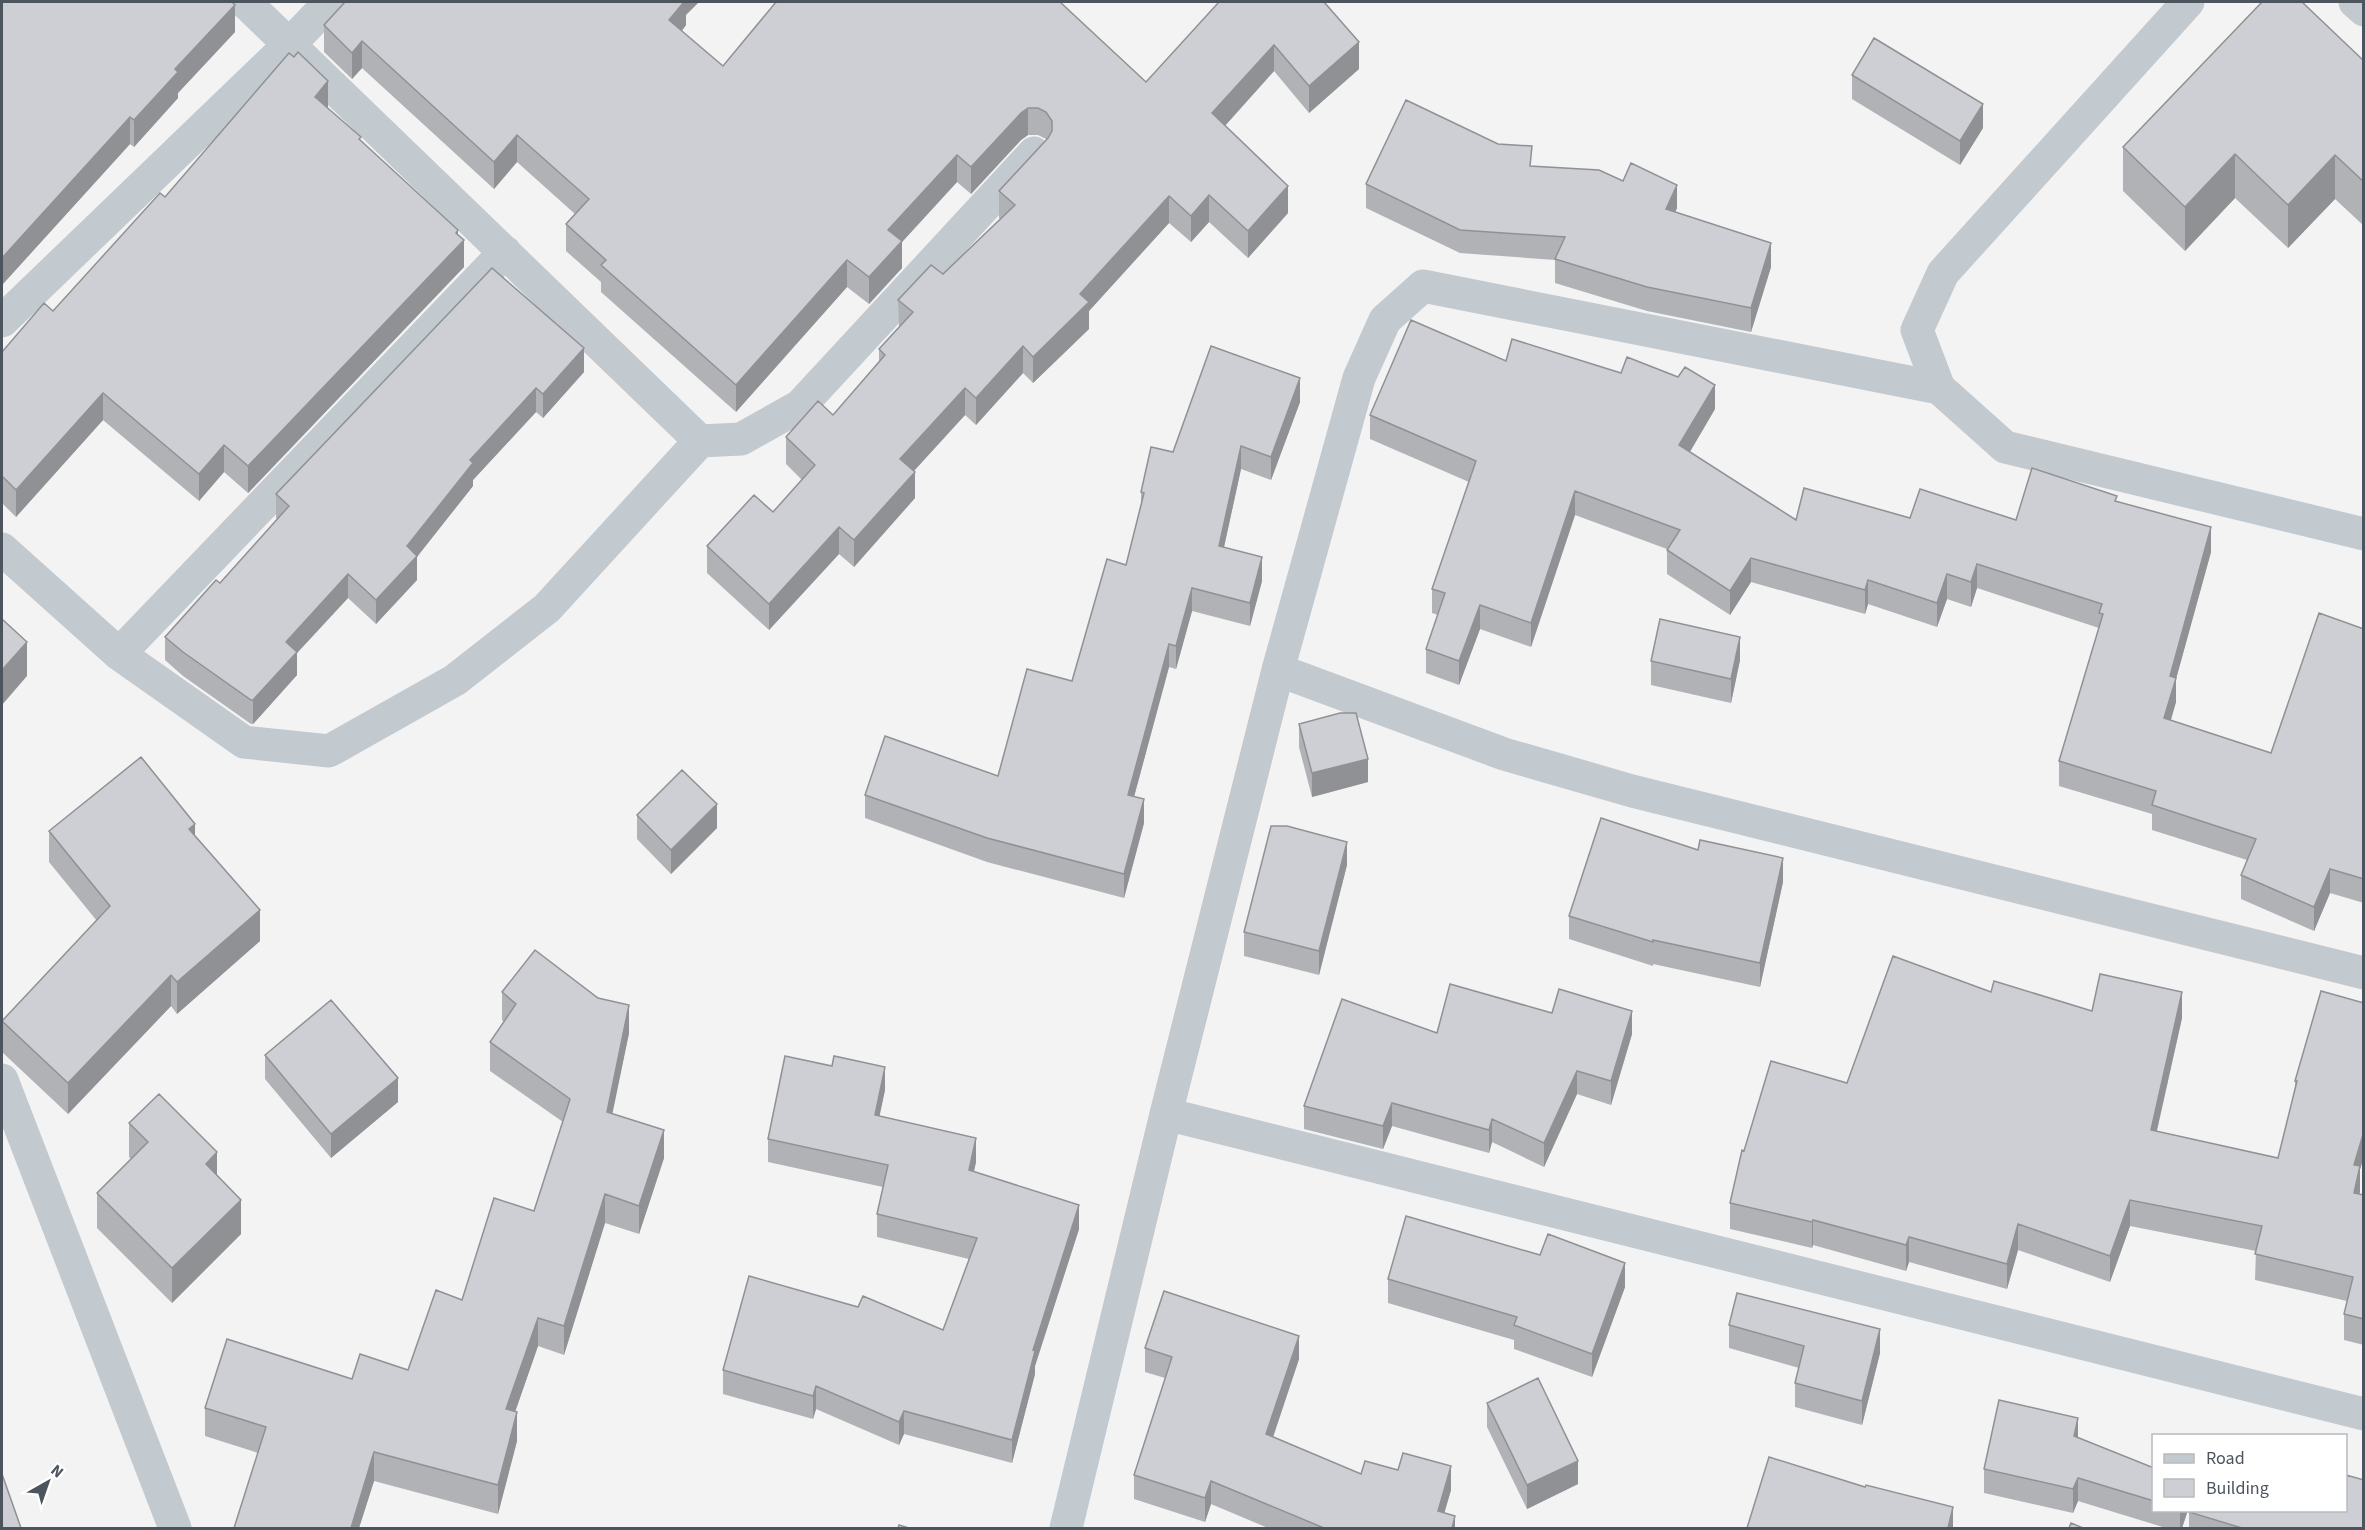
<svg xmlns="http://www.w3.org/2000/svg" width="2365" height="1530" viewBox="0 0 2365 1530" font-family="'Source Sans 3',sans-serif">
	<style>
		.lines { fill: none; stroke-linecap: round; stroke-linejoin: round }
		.street { stroke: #c2c9cf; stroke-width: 33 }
		.wall { fill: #b0b2b6 }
		.shaded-wall { fill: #909194 }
		.building { fill: #cdcfd4; stroke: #909194; stroke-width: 1.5 }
	</style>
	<rect width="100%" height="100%" fill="#f4f3f3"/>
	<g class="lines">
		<path class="street" d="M 245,2 L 700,441 L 741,439 L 800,406 L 1034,153
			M 2188,2 L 1943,273 L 1917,330 L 1939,388 L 2005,447 L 2364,534
			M 2355,2 L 2364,10
			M 2,321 L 290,44 L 330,2
			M 2,549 L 119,654 L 244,742 L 329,751 L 455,680 L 547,608 L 700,441
			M 119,654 L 505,252
			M 1278,670 L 1504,754 L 1632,791 L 2364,973
			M 2,1080 L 175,1528
			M 1166,1114 L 1278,670 L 1359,378 L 1385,320 L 1423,286 L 1939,388
			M 1066,1528 L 1166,1114 L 2364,1414"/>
	</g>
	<path class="wall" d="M 2,2 L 235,32 L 178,93 L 178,98 L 134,147 L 130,144 L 2,285 Z
		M 1219,2 L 1359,69 L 1309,113 L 1274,71 L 1225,126 L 1288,213 L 1248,258 L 1209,222 L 1191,242 L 1169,223 L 1089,311 L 1089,329 L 1033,383 L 1023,373 L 976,425 L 965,415 L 914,471 L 915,498 L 854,567 L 839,554 L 769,630 L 707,573 L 707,546 L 773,512 L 802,480 L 786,464 L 786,437 L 833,415 L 879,362 L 879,349 L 899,327 L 898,300 L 943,274 L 1000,219 L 999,218 L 999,191 L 1047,140 L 1046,139 L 1038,135 L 1028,135 L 1021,140 L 971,194 L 957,182 L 902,242 L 902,268 L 869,304 L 847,287 L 736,412 L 601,292 L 601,282 L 566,251 L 566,224 L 575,214 L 517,162 L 494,189 L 362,68 L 352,79 L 324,52 L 324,25 L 686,15 L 686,25 L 682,31 L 723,66 L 1146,82 Z
		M 2364,61 L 2364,226 L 2335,199 L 2288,248 L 2235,198 L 2185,251 L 2123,191 L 2123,147 Z
		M 1852,75 L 1983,128 L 1960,165 L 1852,99 Z
		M 328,108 L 458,235 L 464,267 L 248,493 L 224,472 L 199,501 L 103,420 L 16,517 L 2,503 L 2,352 L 53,311 L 165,197 Z
		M 1532,166 L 1677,208 L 1675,212 L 1771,267 L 1751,332 L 1647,311 L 1555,283 L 1555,260 L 1460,253 L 1366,208 L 1366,184 Z
		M 492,268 L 584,372 L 543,418 L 536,412 L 473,480 L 473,486 L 417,556 L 417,580 L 376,624 L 348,598 L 297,653 L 297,675 L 253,724 L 251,724 L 183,676 L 165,660 L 165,637 L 220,583 L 277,519 L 276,518 L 276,494 Z
		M 1506,361 L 1715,409 L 1690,452 L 1796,520 L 1910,518 L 2016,520 L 2117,501 L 2211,552 L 2176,679 L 2176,702 L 2171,720 L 2271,753 L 2364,629 L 2364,903 L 2330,893 L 2314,931 L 2241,899 L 2241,875 L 2247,860 L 2152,830 L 2152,814 L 2059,786 L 2059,761 L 2099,628 L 1977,588 L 1971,607 L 1947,599 L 1937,627 L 1868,604 L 1865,614 L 1751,582 L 1730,615 L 1667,574 L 1667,549 L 1575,515 L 1531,647 L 1480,629 L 1459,685 L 1426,673 L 1426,649 L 1438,615 L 1432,613 L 1432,589 L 1469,482 L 1370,439 L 1370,415 Z
		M 1300,402 L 1271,480 L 1241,469 L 1224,547 L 1262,581 L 1250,626 L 1192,611 L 1176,669 L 1169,667 L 1134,797 L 1144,823 L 1124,898 L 987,862 L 865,818 L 865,795 L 998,776 L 1072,681 L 1126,565 L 1141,505 L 1141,492 L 1173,452 Z
		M 1740,660 L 1731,703 L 1651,685 L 1651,661 Z
		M 1299,724 L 1368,782 L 1312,797 L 1299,747 Z
		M 637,815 L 717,828 L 671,874 L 637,839 Z
		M 49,831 L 195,836 L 260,941 L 177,1014 L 171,1006 L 68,1114 L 2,1052 L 2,1021 L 97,921 L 49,862 Z
		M 1347,865 L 1319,975 L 1244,956 L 1244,932 Z
		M 1783,882 L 1760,987 L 1653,964 L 1653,966 L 1569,939 L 1569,916 Z
		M 502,992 L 629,1033 L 612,1113 L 664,1158 L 639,1234 L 605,1223 L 564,1355 L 538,1346 L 515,1412 L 517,1441 L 498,1514 L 374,1481 L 359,1528 L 234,1528 L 258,1453 L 205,1436 L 205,1408 L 352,1379 L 408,1370 L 462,1300 L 534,1211 L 563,1122 L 490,1071 L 490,1042 L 504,1022 L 502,1020 Z
		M 1991,992 L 2092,1011 L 2182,1018 L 2157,1131 L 2278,1158 L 2295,1088 L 2295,1081 L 2364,1003 L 2364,1157 L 2360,1169 L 2359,1194 L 2364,1195 L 2364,1345 L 2344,1340 L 2344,1314 L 2347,1301 L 2255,1280 L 2256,1251 L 2130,1226 L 2110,1282 L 2018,1250 L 2007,1289 L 1909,1262 L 1906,1271 L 1813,1245 L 1812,1248 L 1730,1229 L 1730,1203 L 1744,1151 L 1847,1083 Z
		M 1437,1033 L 1632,1034 L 1611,1105 L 1577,1094 L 1544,1167 L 1492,1142 L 1489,1153 L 1392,1126 L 1383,1149 L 1304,1129 L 1304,1106 Z
		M 265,1055 L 398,1102 L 331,1158 L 265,1079 Z
		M 832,1066 L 885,1090 L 879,1116 L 976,1162 L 974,1171 L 1079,1229 L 1035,1366 L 1035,1374 L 1012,1463 L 904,1434 L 899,1445 L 816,1409 L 813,1419 L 723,1394 L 723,1370 L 858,1307 L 943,1330 L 969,1259 L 877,1237 L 877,1214 L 883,1187 L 768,1162 L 768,1139 Z
		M 129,1123 L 217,1175 L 241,1234 L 172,1303 L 97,1228 L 97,1193 L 131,1159 L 129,1157 Z
		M 1388,1279 L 1625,1287 L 1592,1377 L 1514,1349 L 1514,1340 L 1388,1303 Z
		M 1729,1325 L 1880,1353 L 1862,1425 L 1795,1407 L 1795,1383 L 1799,1368 L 1729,1348 Z
		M 1145,1348 L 1299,1359 L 1273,1437 L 1361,1474 L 1451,1490 L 1444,1513 L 1455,1528 L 1268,1528 L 1211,1504 L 1205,1522 L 1134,1499 L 1134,1475 L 1165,1378 L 1145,1372 Z
		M 1487,1403 L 1578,1484 L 1527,1509 L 1487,1427 Z
		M 2078,1438 L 2154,1468 L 2154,1510 L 2188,1510 L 2182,1528 L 2166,1528 L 2078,1501 L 2073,1513 L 1984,1493 L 1984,1469 Z
		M 2189,1510 L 2364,1528 L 2189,1528 Z"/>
	<path class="shaded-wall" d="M 681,2 L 699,2 L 686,15 L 686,25 L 669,47 L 669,20 Z
		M 235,5 L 235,32 L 178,93 L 178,98 L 134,147 L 134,120 L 175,69 Z
		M 362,41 L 362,68 L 352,79 L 352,53 Z
		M 1359,42 L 1359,69 L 1309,113 L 1309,86 Z
		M 1274,45 L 1274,71 L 1212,140 L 1212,113 Z
		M 328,81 L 328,108 L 315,97 Z
		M 1983,104 L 1983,128 L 1960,165 L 1960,141 Z
		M 1028,108 L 1028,135 L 1021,140 L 971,194 L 971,167 L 1021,113 Z
		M 130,117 L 130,144 L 2,285 L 2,258 Z
		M 517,135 L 517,162 L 494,189 L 494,162 Z
		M 2235,154 L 2235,198 L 2185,251 L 2185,207 Z
		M 957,155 L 957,182 L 902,242 L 902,268 L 869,304 L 869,277 L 888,230 Z
		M 2335,155 L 2335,199 L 2288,248 L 2288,205 Z
		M 1677,185 L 1677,208 L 1666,233 L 1666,209 Z
		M 1288,186 L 1288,213 L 1248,258 L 1248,231 Z
		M 1209,195 L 1209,222 L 1191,242 L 1191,216 Z
		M 1169,196 L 1169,223 L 1089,311 L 1089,329 L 1033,383 L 1033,357 L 1080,294 Z
		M 458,230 L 458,247 L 464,240 L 464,267 L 248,493 L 248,466 Z
		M 1771,243 L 1771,267 L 1751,332 L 1751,308 Z
		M 847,260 L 847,287 L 736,412 L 736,385 Z
		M 1023,346 L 1023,373 L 976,425 L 976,398 Z
		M 584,348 L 584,372 L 543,418 L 543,394 Z
		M 1300,378 L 1300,402 L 1271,480 L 1271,457 Z
		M 1715,385 L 1715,409 L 1679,470 L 1679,445 Z
		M 536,388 L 536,412 L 473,480 L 473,486 L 417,557 L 417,556 L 417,580 L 376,624 L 376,600 L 407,546 L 470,460 Z
		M 965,388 L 965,415 L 900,486 L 900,459 Z
		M 103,393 L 103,420 L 16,517 L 16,490 Z
		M 224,445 L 224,472 L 199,501 L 199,474 Z
		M 1241,446 L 1241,469 L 1219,570 L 1219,546 Z
		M 915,472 L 915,498 L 854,567 L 854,540 Z
		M 1575,491 L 1575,515 L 1531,647 L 1531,623 Z
		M 839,527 L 839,554 L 769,630 L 769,604 Z
		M 2211,527 L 2211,552 L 2176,679 L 2176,702 L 2164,742 L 2164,718 L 2170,676 Z
		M 1262,557 L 1262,581 L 1250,626 L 1250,603 Z
		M 1751,558 L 1751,582 L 1730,615 L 1730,591 Z
		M 1977,564 L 1977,588 L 1971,607 L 1971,582 Z
		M 348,574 L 348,598 L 297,653 L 297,675 L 253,724 L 253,700 L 286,642 Z
		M 1947,574 L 1947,599 L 1937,627 L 1937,603 Z
		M 1868,580 L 1868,604 L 1865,614 L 1865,590 Z
		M 1192,588 L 1192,611 L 1176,669 L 1176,646 Z
		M 1480,605 L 1480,629 L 1459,685 L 1459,661 Z
		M 1740,637 L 1740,660 L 1731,703 L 1731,679 Z
		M 27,642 L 27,676 L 2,705 L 2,670 Z
		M 1169,644 L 1169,667 L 1128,819 L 1128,795 Z
		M 1368,759 L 1368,782 L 1312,797 L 1312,773 Z
		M 1144,799 L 1144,823 L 1124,898 L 1124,874 Z
		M 717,804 L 717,828 L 671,874 L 671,850 Z
		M 195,824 L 195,855 L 189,829 Z
		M 1347,842 L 1347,865 L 1319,975 L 1319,951 Z
		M 1783,858 L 1783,882 L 1760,987 L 1760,963 Z
		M 2330,869 L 2330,893 L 2314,931 L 2314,907 Z
		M 260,910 L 260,941 L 177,1014 L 177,982 Z
		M 171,975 L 171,1006 L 68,1114 L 68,1083 Z
		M 2182,992 L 2182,1018 L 2151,1156 L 2151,1130 Z
		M 629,1005 L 629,1033 L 607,1140 L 607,1112 Z
		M 1632,1011 L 1632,1034 L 1611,1105 L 1611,1081 Z
		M 885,1067 L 885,1090 L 875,1138 L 875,1115 Z
		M 1577,1071 L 1577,1094 L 1544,1167 L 1544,1143 Z
		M 398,1078 L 398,1102 L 331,1158 L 331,1134 Z
		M 1392,1103 L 1392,1126 L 1383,1149 L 1383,1126 Z
		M 1492,1119 L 1492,1142 L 1489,1153 L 1489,1130 Z
		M 664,1130 L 664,1158 L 639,1234 L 639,1206 Z
		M 2364,1131 L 2364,1157 L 2360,1169 L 2360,1192 L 2354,1218 L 2354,1165 Z
		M 976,1138 L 976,1162 L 969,1193 L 969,1170 Z
		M 217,1152 L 217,1186 L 206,1164 Z
		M 605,1194 L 605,1223 L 564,1355 L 564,1326 Z
		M 241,1200 L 241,1234 L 172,1303 L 172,1268 Z
		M 2130,1200 L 2130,1226 L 2110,1282 L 2110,1256 Z
		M 1079,1205 L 1079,1229 L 1035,1366 L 1035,1374 L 1012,1463 L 1012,1440 L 1033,1350 Z
		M 1813,1220 L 1813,1245 L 1812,1248 L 1812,1222 Z
		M 2018,1224 L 2018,1250 L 2007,1289 L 2007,1264 Z
		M 1909,1237 L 1909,1262 L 1906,1271 L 1906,1245 Z
		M 1625,1263 L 1625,1287 L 1592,1377 L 1592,1354 Z
		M 538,1318 L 538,1346 L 506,1438 L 506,1409 Z
		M 1880,1329 L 1880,1353 L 1862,1425 L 1862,1401 Z
		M 1299,1336 L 1299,1359 L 1266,1458 L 1266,1434 Z
		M 816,1386 L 816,1409 L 813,1419 L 813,1396 Z
		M 904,1411 L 904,1434 L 899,1445 L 899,1422 Z
		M 517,1412 L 517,1441 L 498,1514 L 498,1485 Z
		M 2078,1418 L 2078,1442 L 2074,1436 Z
		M 374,1452 L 374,1481 L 359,1528 L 351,1528 Z
		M 1578,1461 L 1578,1484 L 1527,1509 L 1527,1485 Z
		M 1451,1466 L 1451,1490 L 1440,1528 L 1438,1511 Z
		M 2078,1478 L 2078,1501 L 2073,1513 L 2073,1489 Z
		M 1211,1481 L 1211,1504 L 1205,1522 L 1205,1498 Z
		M 1953,1507 L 1953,1528 L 1948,1528 Z
		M 2180,1510 L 2188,1510 L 2182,1528 L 2180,1528 Z
		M 1455,1516 L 1455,1528 L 1452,1528 Z"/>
	<path class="building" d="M 2,2 L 232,2 L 235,5 L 175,69 L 178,72 L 134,120 L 130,117 L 2,258 Z
		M 345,2 L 684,2 L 669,20 L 723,66 L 776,2 L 1060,2 L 1146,82 L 1219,2 L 1324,2 L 1359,42 L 1309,86 L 1274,45 L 1212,113 L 1288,186 L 1248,231 L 1209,195 L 1191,216 L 1169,196 L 1080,294 L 1089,302 L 1033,357 L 1023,346 L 976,398 L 965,388 L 900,459 L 915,472 L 854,540 L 839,527 L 769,604 L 707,546 L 754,495 L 773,512 L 815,465 L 786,437 L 818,401 L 833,415 L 885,355 L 879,349 L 913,312 L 898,300 L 931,265 L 943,274 L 1015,205 L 999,191 L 1048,138 L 1052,131 L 1052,121 L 1046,112 L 1038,108 L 1028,108 L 1021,113 L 971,167 L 957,155 L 888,230 L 902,241 L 869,277 L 847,260 L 736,385 L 601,265 L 606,260 L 566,224 L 589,199 L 517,135 L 494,162 L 362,41 L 352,53 L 324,25 Z
		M 2262,2 L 2302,2 L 2364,61 L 2364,182 L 2335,155 L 2288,205 L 2235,154 L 2185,207 L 2123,147 Z
		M 1874,38 L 1983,104 L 1960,141 L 1852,75 Z
		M 298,52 L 328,81 L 315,97 L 361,137 L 359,139 L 458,230 L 456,233 L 464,240 L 248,466 L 224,445 L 199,474 L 103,393 L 16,490 L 2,476 L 2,352 L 44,303 L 53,311 L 160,193 L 165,197 L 289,53 L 294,57 Z
		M 1406,100 L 1498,144 L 1532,146 L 1530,166 L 1599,170 L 1623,181 L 1631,163 L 1677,185 L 1666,209 L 1771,243 L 1751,308 L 1647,287 L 1555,259 L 1565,237 L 1460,230 L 1366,184 Z
		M 492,268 L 584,348 L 543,394 L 536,388 L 470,460 L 473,463 L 407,546 L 417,556 L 376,600 L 348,574 L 286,642 L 297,652 L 253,700 L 251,700 L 183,652 L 165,637 L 216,580 L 220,583 L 289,506 L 276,494 Z
		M 1411,320 L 1506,361 L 1512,339 L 1621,373 L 1627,357 L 1678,377 L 1685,367 L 1715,385 L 1679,445 L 1796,520 L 1804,488 L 1910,518 L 1920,489 L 2016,520 L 2032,468 L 2117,496 L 2115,501 L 2211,527 L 2170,676 L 2176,678 L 2164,718 L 2271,753 L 2319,613 L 2364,629 L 2364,879 L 2330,869 L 2314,907 L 2241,875 L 2256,839 L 2152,805 L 2156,791 L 2059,761 L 2103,614 L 2099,613 L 2102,604 L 1977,564 L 1971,582 L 1947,574 L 1937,603 L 1868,580 L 1865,590 L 1751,558 L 1730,591 L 1667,550 L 1680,530 L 1575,491 L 1531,623 L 1480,605 L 1459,661 L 1426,649 L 1445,593 L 1432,589 L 1476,461 L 1370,415 Z
		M 1211,346 L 1300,378 L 1271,457 L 1241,446 L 1219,546 L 1262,557 L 1250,603 L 1192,588 L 1176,646 L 1169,644 L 1128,795 L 1144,799 L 1124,874 L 987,838 L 865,795 L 885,736 L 998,776 L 1027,669 L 1072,681 L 1107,559 L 1126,565 L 1144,493 L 1141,492 L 1151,447 L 1173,452 Z
		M 2,619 L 27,642 L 2,670 Z
		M 1660,619 L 1740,637 L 1731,679 L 1651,661 Z
		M 1340,713 L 1356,713 L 1368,759 L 1312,773 L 1299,724 Z
		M 141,757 L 195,824 L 189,829 L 260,910 L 177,982 L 171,975 L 68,1083 L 2,1021 L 110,906 L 49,831 Z
		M 682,770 L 717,804 L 671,850 L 637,815 Z
		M 1601,818 L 1698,850 L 1700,840 L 1783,858 L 1760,963 L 1653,940 L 1653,942 L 1569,916 Z
		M 1271,826 L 1287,826 L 1347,842 L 1319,951 L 1244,932 Z
		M 535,950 L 598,998 L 629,1005 L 607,1112 L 664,1130 L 639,1206 L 605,1194 L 564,1326 L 538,1318 L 506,1409 L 517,1412 L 498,1485 L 374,1452 L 351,1528 L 234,1528 L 266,1427 L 205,1408 L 227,1339 L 352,1379 L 360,1354 L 408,1370 L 436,1290 L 462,1300 L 494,1198 L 534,1211 L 570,1099 L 490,1042 L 516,1004 L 502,992 Z
		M 1893,956 L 1991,992 L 1994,981 L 2092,1011 L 2100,974 L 2182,992 L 2151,1130 L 2278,1158 L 2297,1081 L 2295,1081 L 2321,991 L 2364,1003 L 2364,1131 L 2354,1165 L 2360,1166 L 2354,1193 L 2364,1195 L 2364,1319 L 2344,1314 L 2353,1277 L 2255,1254 L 2262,1226 L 2130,1200 L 2110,1256 L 2018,1224 L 2007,1264 L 1909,1237 L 1906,1245 L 1813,1220 L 1812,1222 L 1730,1203 L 1742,1150 L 1744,1151 L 1771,1061 L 1847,1083 Z
		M 1450,984 L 1552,1013 L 1559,989 L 1632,1011 L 1611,1081 L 1577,1071 L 1544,1143 L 1492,1119 L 1489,1130 L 1392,1103 L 1383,1126 L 1304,1106 L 1342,999 L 1437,1033 Z
		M 331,1000 L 398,1078 L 331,1134 L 265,1055 Z
		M 785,1056 L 832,1066 L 834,1056 L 885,1067 L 875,1115 L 976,1138 L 969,1170 L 1079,1205 L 1033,1350 L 1035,1351 L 1012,1440 L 904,1411 L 899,1422 L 816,1386 L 813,1396 L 723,1370 L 749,1276 L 858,1307 L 863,1296 L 943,1330 L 977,1238 L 877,1214 L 888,1165 L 768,1139 Z
		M 159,1094 L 217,1152 L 206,1164 L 241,1200 L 172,1268 L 97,1193 L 148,1142 L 129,1123 Z
		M 1406,1216 L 1540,1255 L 1548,1234 L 1625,1263 L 1592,1354 L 1514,1325 L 1517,1317 L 1388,1279 Z
		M 1164,1291 L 1299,1336 L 1266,1434 L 1361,1474 L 1365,1461 L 1398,1470 L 1403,1453 L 1451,1466 L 1438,1511 L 1455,1516 L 1452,1528 L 1324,1528 L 1211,1481 L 1205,1498 L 1134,1475 L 1172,1357 L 1145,1348 Z
		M 1737,1293 L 1880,1329 L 1862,1401 L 1795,1383 L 1804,1346 L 1729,1325 Z
		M 1538,1378 L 1578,1461 L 1527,1485 L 1487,1403 Z
		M 1999,1400 L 2078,1418 L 2074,1436 L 2154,1468 L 2154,1501 L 2078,1478 L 2073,1489 L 1984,1469 Z
		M 1769,1457 L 1865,1487 L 1866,1485 L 1953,1507 L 1948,1528 L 1747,1528 Z
		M 2,1474 L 21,1528 L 2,1528 Z
		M 2346,1475 L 2364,1480 L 2364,1528 L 2242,1528 L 2189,1512 L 2189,1510 L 2346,1510 Z
		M 2071,1523 L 2083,1528 L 2069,1528 Z
		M 899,1525 L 909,1528 L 898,1528 Z"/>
	<rect width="2365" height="1530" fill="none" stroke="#4c545e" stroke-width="6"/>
	<rect x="2152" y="1434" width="195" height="78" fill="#ffffff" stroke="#b7bbbf" stroke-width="1.5"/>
	<rect x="2164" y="1454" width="30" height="9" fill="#c2c9cf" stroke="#b7bbbf" stroke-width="1.5"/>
	<text x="2206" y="1464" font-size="18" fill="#4c545e">Road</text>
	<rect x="2164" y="1479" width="30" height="18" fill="#cdcfd4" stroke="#b7bbbf" stroke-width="1.5"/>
	<text x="2206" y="1494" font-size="18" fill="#4c545e">Building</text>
	<g transform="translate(48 1482) rotate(40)" stroke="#ffffff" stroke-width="4.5" paint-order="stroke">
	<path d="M0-4.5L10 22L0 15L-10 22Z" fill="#4c545e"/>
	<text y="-9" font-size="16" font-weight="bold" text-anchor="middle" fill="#4c545e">N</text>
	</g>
</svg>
